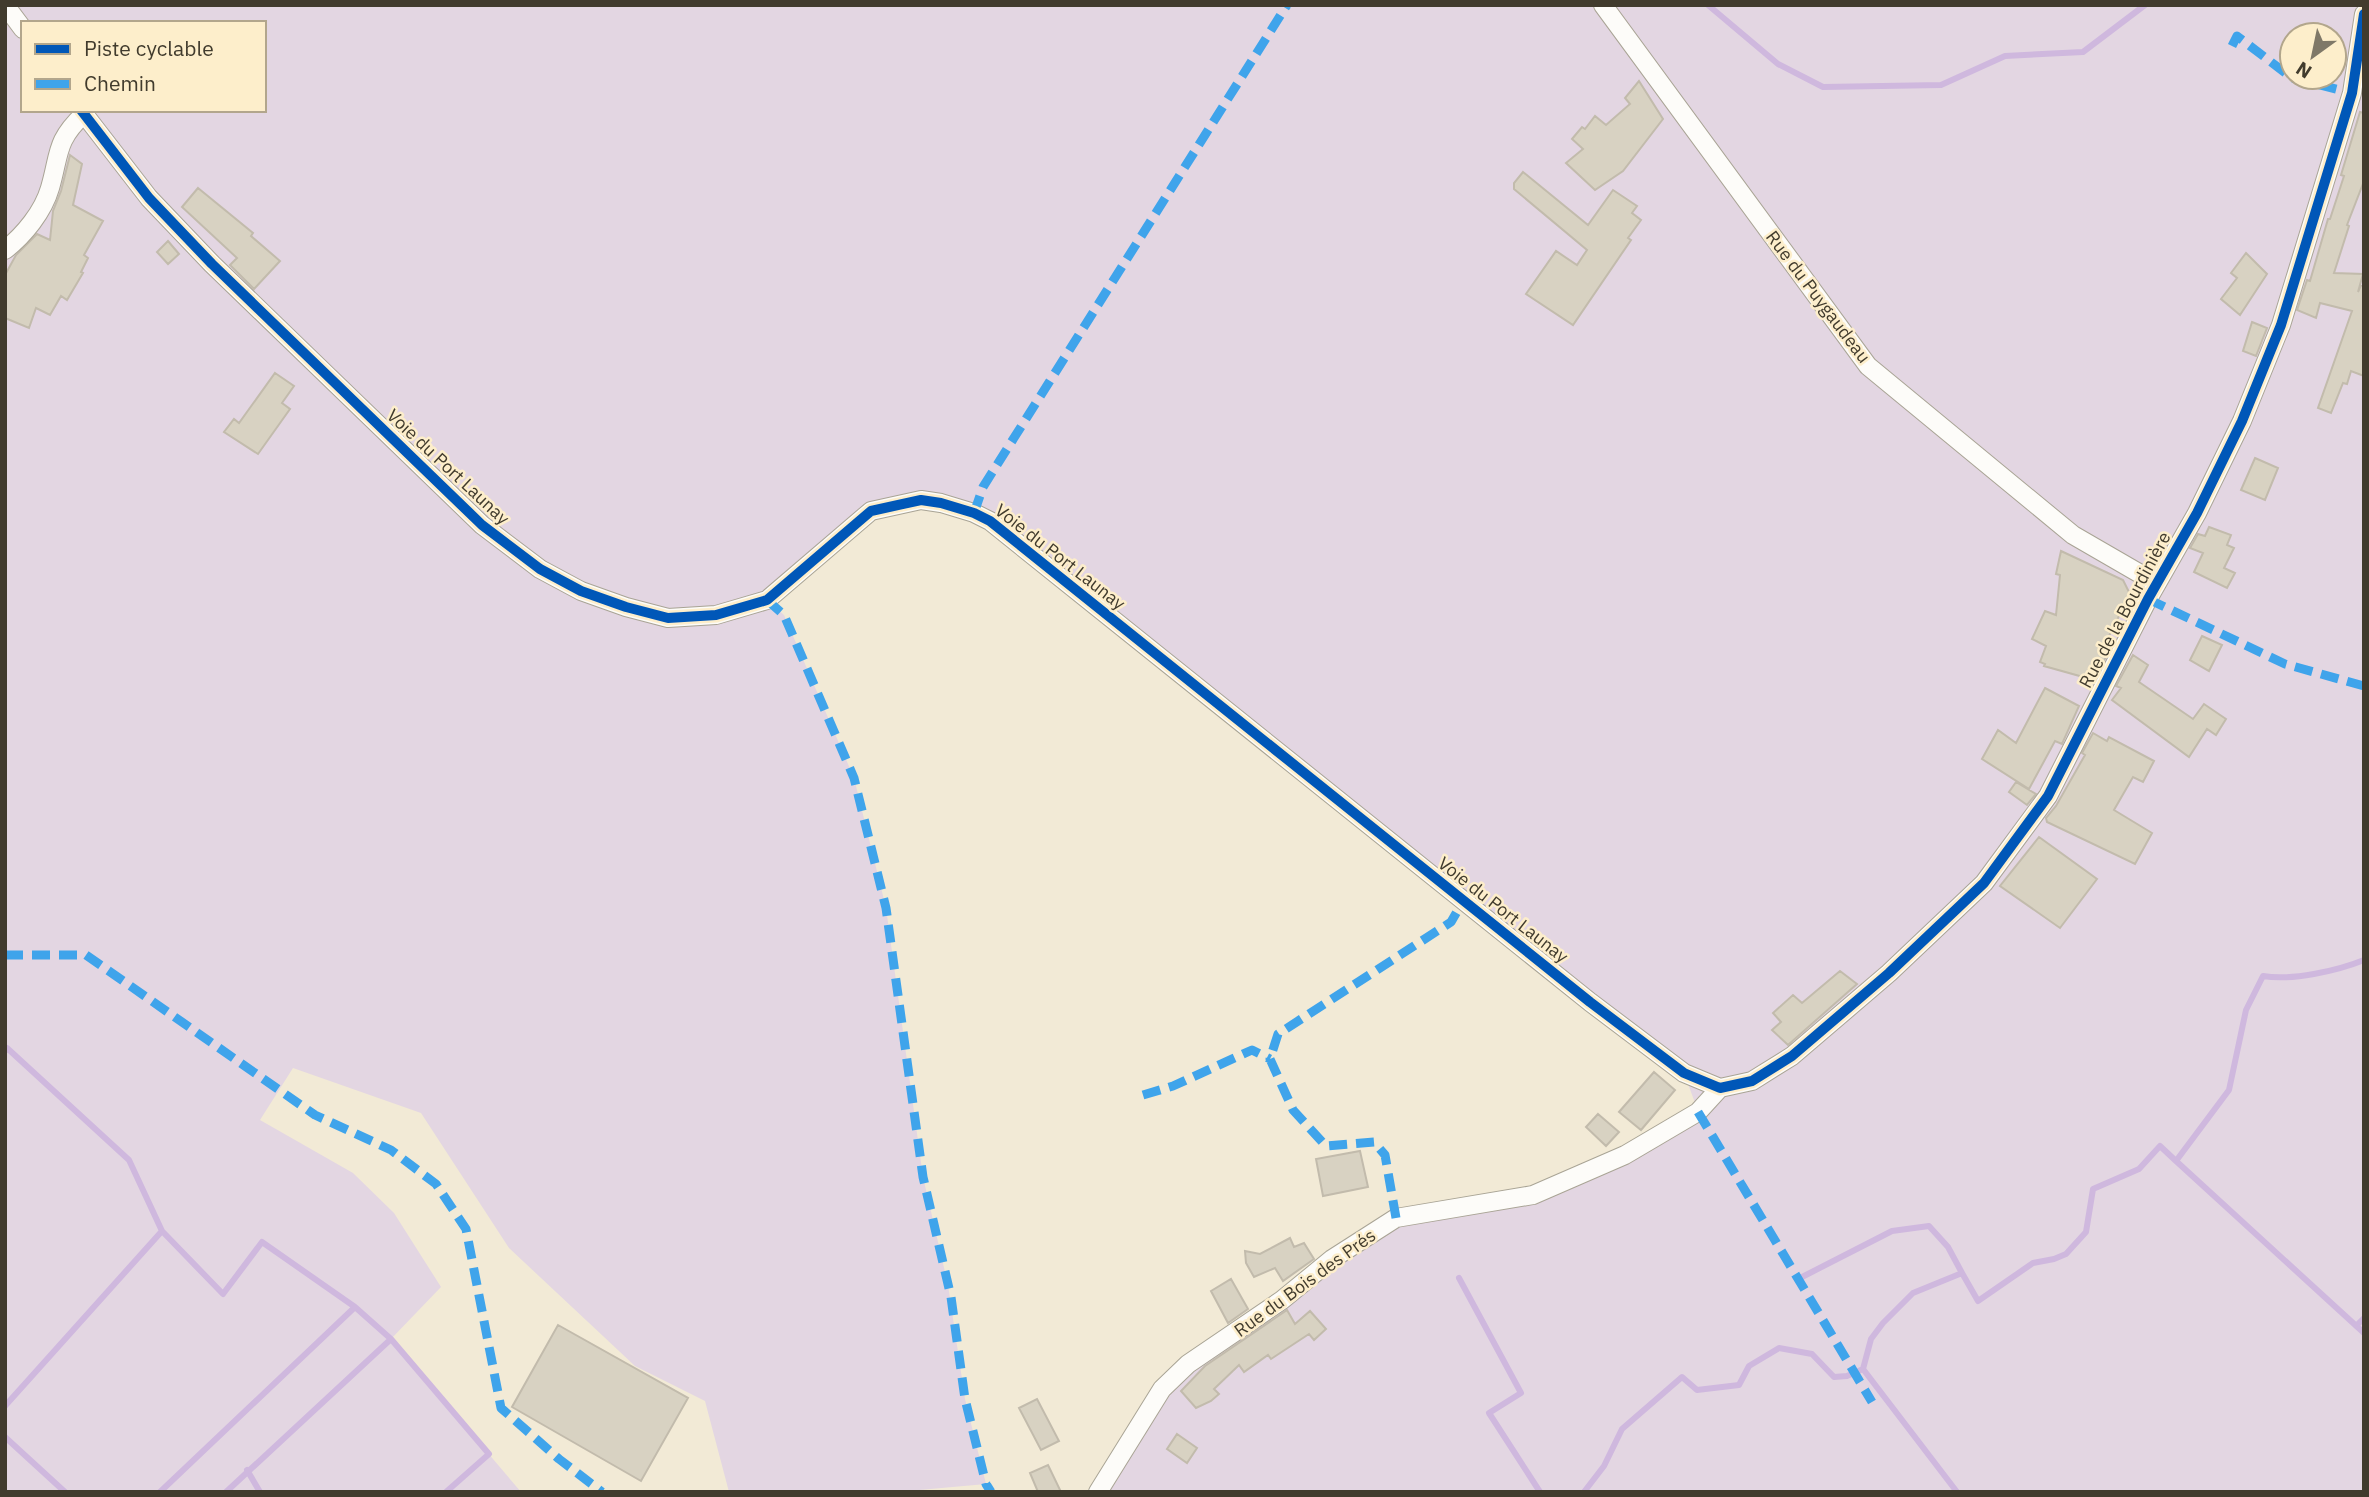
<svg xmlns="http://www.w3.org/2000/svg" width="2369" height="1497" viewBox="0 0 2369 1497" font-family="'IBM Plex Sans',sans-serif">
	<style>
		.green { fill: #e3d6e2; fill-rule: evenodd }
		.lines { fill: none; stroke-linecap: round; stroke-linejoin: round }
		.stream { stroke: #cfb8de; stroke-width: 6 }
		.building { fill: #d8d2c2; stroke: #c2bbac; stroke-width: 2 }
		.street-casing { stroke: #a9a495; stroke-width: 20 }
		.street { stroke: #fdfcf9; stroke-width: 18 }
		.quiet { stroke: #3fa4eb; stroke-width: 9; stroke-dasharray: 18 9; stroke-linecap: butt }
		.cycleway-casing { stroke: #fdeecb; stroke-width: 15 }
		.cycleway { stroke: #0057b8; stroke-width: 10 }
		.labels { text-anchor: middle; stroke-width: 5; stroke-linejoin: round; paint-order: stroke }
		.street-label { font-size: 18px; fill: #413b2d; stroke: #fdeecb }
	</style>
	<rect width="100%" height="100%" fill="#f2ead6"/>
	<path class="green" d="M 5,5 L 2364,5 L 2364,1492 L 1098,1492 L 1162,1389 L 1396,1219 L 1533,1195 L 1698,1111 L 1684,1073 L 990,521 L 941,503 L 870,511 L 767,600 L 784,615 L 854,778 L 886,908 L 923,1177 L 948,1285 L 965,1399 L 986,1484 L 897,1492 L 729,1492 L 705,1401 L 635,1366 L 509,1248 L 421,1113 L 293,1068 L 260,1120 L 353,1173 L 394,1213 L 441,1287 L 391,1339 L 521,1492 L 5,1492 ZM 23,23 L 264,23 L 264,110 L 23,110 ZM 2292,35 L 2334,35 L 2334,77 L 2292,77 Z"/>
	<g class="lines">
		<path class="stream" d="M 1708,5 L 1778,64 L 1823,87 L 1941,85 L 2005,56 L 2083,52 L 2145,5
			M 5,1051 L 7,1048 L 129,1160 L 162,1231 L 223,1294 L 262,1242 L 355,1307 L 391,1339 L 489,1454 L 446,1492
			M 2176,1161 L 2364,1333
			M 1802,1277 L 1892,1231 L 1929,1226 L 1948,1247 L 1962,1273
			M 1459,1278 L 1521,1393 L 1489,1413 L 1540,1492
			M 2356,1326 L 2364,1318
			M 1863,1369 L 1957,1492
			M 5,1406 L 162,1231
			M 5,1437 L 65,1492
			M 247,1470 L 260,1492
			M 160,1492 L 355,1307
			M 226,1492 L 391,1339
			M 1584,1492 L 1604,1466 L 1622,1429 L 1682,1377 L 1697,1390 L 1739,1385 L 1749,1366 L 1779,1348 L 1812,1354 L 1834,1377 L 1847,1376 L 1863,1369 L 1871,1339 L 1883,1323 L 1913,1293 L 1962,1273 L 1978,1301 L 2033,1263 L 2054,1259 L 2066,1254 L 2086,1232 L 2093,1189 L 2139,1169 L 2160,1146 L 2176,1161 L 2229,1090 L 2246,1010 L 2263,976 C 2291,981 2337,971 2364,960"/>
	</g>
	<path class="building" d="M 1639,81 L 1663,119 L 1623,171 L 1595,190 L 1566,163 L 1583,149 L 1572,139 L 1582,127 L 1585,129 L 1595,116 L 1606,125 L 1630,104 L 1625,98 Z
		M 2360,112 L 2364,113 L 2364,181 L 2347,225 L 2349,226 L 2334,273 L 2363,274 L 2358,292 L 2361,285 L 2364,286 L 2364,376 L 2351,371 L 2347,384 L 2343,383 L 2331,413 L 2318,408 L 2352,311 L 2320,303 L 2316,318 L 2297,310 L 2307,280 L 2310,281 L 2328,219 L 2330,219 L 2344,176 L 2341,175 Z
		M 70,155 L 82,164 L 73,205 L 103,221 L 84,255 L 88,258 L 81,272 L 83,273 L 67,300 L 61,296 L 50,315 L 36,308 L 29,328 L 5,318 L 5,275 L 16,255 L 37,234 L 50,240 L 53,211 L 61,191 Z
		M 1523,172 L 1588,225 L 1613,190 L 1637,206 L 1632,213 L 1641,220 L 1628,238 L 1631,240 L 1573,325 L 1526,294 L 1556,251 L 1577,265 L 1587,250 L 1514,189 L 1514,183 Z
		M 198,188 L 253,233 L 251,236 L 280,261 L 254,289 L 230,265 L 237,258 L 182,207 Z
		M 168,241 L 179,254 L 168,264 L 157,252 Z
		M 2246,253 L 2267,274 L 2240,315 L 2221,299 L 2237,278 L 2231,273 Z
		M 2252,322 L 2267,328 L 2256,356 L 2243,351 Z
		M 275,373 L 294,386 L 282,403 L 290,409 L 258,454 L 224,432 L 234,419 L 239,423 Z
		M 2255,458 L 2278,468 L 2265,500 L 2241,490 Z
		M 2209,527 L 2231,535 L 2227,545 L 2234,548 L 2224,568 L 2235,573 L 2227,588 L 2194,572 L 2203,553 L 2190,548 L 2198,534 L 2205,536 Z
		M 2061,551 L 2123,580 L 2130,594 L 2108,638 L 2113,640 L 2113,643 L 2094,680 L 2044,666 L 2045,664 L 2040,662 L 2046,646 L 2032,639 L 2045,611 L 2056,615 L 2060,575 L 2056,574 Z
		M 2202,636 L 2222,645 L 2209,671 L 2190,660 Z
		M 2133,655 L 2148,665 L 2139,682 L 2193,719 L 2204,704 L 2226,719 L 2216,735 L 2207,729 L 2189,757 L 2112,700 L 2121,688 L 2116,686 Z
		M 2045,688 L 2079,706 L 2062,744 L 2055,741 L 2029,789 L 1982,759 L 1998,730 L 2016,743 Z
		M 2093,733 L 2107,741 L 2109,737 L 2154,761 L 2143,782 L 2133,777 L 2114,810 L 2152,833 L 2135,864 L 2047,822 L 2046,818 L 2056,806 L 2085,755 L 2082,753 Z
		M 2016,782 L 2036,794 L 2027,805 L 2009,792 Z
		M 2039,837 L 2097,879 L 2060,928 L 2000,886 Z
		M 1840,971 L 1857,984 L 1788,1045 L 1772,1030 L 1781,1022 L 1773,1013 L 1793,995 L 1802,1003 Z
		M 1654,1072 L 1675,1090 L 1641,1130 L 1619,1112 Z
		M 1598,1114 L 1619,1132 L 1606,1146 L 1586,1127 Z
		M 1360,1151 L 1368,1187 L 1323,1196 L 1316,1159 Z
		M 1290,1238 L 1294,1247 L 1304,1243 L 1314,1259 L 1283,1281 L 1275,1268 L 1254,1277 L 1246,1263 L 1245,1251 L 1260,1254 Z
		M 1231,1279 L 1248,1309 L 1228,1323 L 1211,1291 Z
		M 1287,1310 L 1295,1324 L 1310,1311 L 1326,1329 L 1314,1340 L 1309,1334 L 1271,1359 L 1268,1355 L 1244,1372 L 1239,1365 L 1214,1389 L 1219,1394 L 1211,1401 L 1196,1408 L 1181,1391 L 1205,1366 Z
		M 558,1325 L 688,1398 L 641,1481 L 512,1407 Z
		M 1037,1399 L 1059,1441 L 1041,1450 L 1019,1408 Z
		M 1177,1434 L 1197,1448 L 1187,1463 L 1167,1449 Z
		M 1048,1465 L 1061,1492 L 1038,1492 L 1030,1473 Z"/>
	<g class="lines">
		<g class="street-casing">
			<path id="street" d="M 5,5 L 23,29
				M 1603,5 L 1868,366 L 2073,535 L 2156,583
				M 81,110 L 149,198 L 212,264 L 482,525 L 540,569 L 581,591 L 626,607 L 668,618 L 716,615 L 767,600 L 871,511 L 921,500 L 941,503 L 974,513 L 990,521 L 1590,1002 L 1684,1073 L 1720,1088
				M 5,250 C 24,235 43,212 50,188 C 60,154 55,141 84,114
				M 1720,1088 L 1752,1081 L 1792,1056 L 1889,973 L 1984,883 L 2048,796 L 2148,599 L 2197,513 L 2242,421 L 2281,325 L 2352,93 L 2364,14
				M 1098,1492 L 1162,1389 L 1188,1364 L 1282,1300 L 1332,1259 L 1396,1218 L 1533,1195 L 1625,1155 L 1698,1112 L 1720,1088"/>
		</g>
		<use href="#street" class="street"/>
		<path class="quiet" d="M 2232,46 L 2237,36 L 2292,78 L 2352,93
			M 974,513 L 983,487 L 1287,5
			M 2148,599 L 2285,664 L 2364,686
			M 767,600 L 784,615 L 854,778 L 886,908 L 923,1177 L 951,1297 L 965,1399 L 986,1484 L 991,1492
			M 5,955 L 86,955 L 315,1115 L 391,1150 L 436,1184 L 466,1229 L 501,1408 L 559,1459 L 602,1492
			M 1143,1095 L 1173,1086 L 1252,1050 L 1270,1059
			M 1698,1112 L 1872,1402
			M 1396,1218 L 1385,1155 L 1374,1142 L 1326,1146 L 1293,1110 L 1270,1059 L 1278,1034 L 1451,922 L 1463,901"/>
		<g class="cycleway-casing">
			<path id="cycleway" d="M 81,110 L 149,198 L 212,264 L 482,525 L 540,569 L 581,591 L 626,607 L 668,618 L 716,615 L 767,600 L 871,511 L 921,500 L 941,503 L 974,513 L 990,521 L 1590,1002 L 1684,1073 L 1720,1088 L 1752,1081 L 1792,1056 L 1889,973 L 1984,883 L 2048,796 L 2148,599 L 2197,513 L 2242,421 L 2281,325 L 2352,93 L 2364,14"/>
		</g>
		<use href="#cycleway" class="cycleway"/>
	</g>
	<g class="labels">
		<g class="street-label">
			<text transform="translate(1818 297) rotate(53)" y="6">Rue du Puygaudeau</text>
			<text transform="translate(448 467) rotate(43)" y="6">Voie du Port Launay</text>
			<text transform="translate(1060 557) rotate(38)" y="6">Voie du Port Launay</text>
			<text transform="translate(2125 610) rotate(-62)" y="6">Rue de la Bourdinière</text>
			<text transform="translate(1503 910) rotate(38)" y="6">Voie du Port Launay</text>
			<text transform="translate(1305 1283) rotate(-36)" y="6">Rue du Bois des Prés</text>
		</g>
	</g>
	<rect width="2369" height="1497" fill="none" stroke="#413b2d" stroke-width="14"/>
	<rect x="21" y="21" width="245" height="91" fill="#fdeecb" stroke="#b2a68c" stroke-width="2"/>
	<rect x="35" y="44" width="35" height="10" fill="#0057b8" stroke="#b2a68c" stroke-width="2"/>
	<text x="84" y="56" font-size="21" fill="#413b2d">Piste cyclable</text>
	<rect x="35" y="79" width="35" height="10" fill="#3fa4eb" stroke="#b2a68c" stroke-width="2"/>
	<text x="84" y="91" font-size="21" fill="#413b2d">Chemin</text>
	<g transform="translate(2313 56) rotate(213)"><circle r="33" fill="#fdeecb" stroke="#b2a68c" stroke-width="2"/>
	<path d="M0-5L12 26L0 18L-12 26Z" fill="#7f7868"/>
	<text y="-10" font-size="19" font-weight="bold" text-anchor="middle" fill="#413b2d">N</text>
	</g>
</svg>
